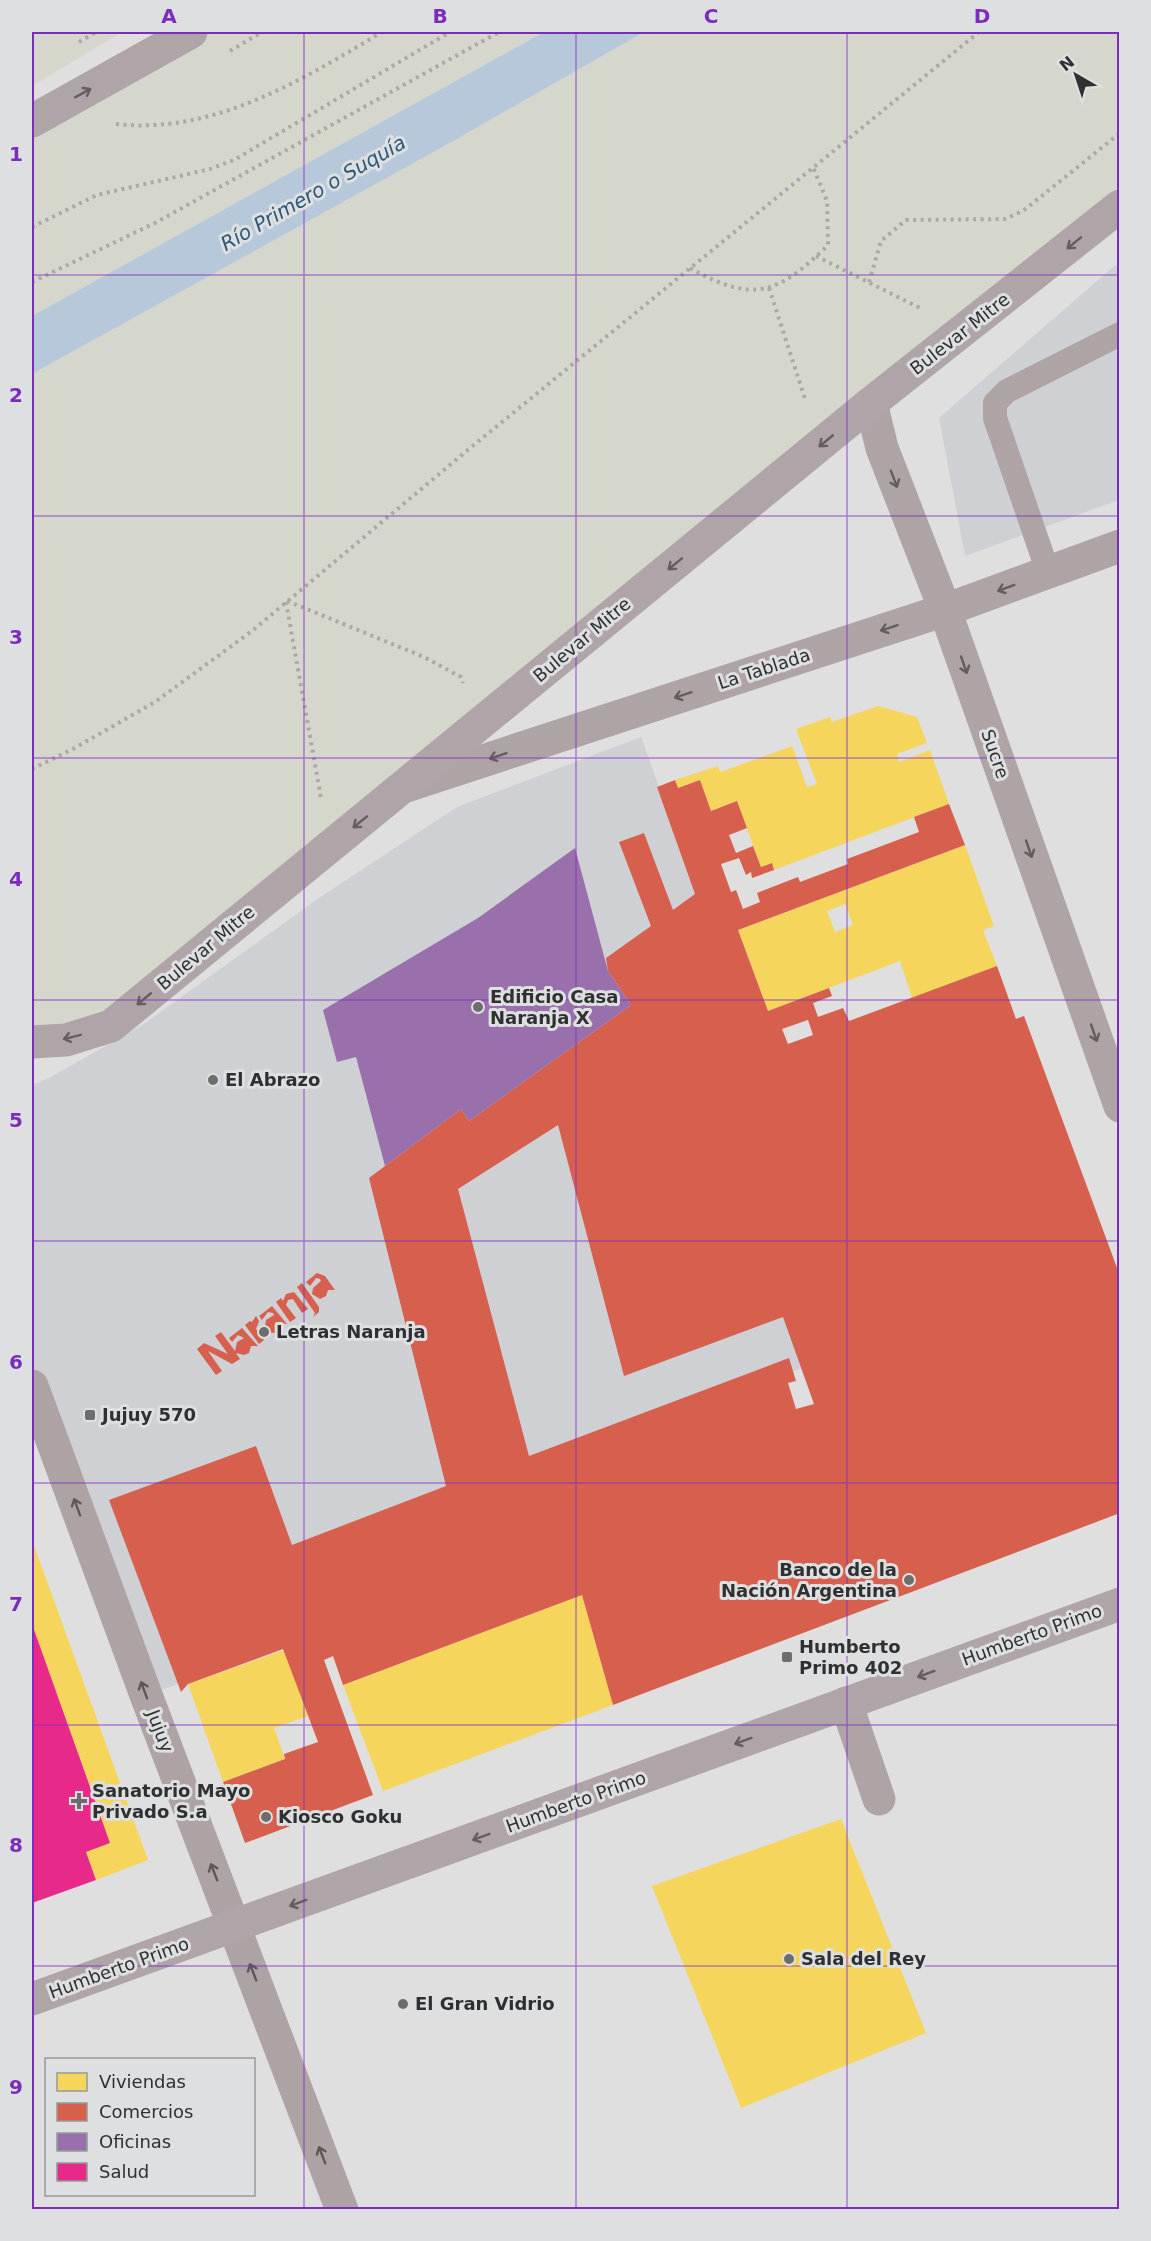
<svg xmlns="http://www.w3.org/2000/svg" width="1151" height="2241" viewBox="0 0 1151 2241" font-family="'DejaVu Sans',sans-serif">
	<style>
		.built { fill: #ced0d4 }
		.green { fill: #d6d7cc }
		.water { fill: #b6c8d9 }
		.homes { fill: #f6d55c; fill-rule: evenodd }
		.shops { fill: #d6604d; fill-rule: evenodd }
		.offices { fill: #9970ab }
		.health { fill: #e7298a }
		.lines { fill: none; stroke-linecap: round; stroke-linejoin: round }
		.path { stroke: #ada7a9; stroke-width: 4; stroke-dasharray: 3 4.5; stroke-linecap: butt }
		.lane { stroke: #aea3a5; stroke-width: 24 }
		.street { stroke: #aea3a5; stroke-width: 33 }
		.secondary { stroke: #ada2a4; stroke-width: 33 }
		.primary { stroke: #afa4a8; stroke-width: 33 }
		.oneway { stroke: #635e61 }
		.oneway2 { stroke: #625e5f }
		.oneway3 { stroke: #5c5859 }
		.grid { fill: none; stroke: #7b2cbf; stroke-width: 1.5; stroke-opacity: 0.55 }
		.poi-dot { fill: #6d6d6e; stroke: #dedfe0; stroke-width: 2 }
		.labels { text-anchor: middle; stroke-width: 6; stroke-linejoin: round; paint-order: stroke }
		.street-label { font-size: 18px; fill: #303031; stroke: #dedfe0 }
		.poi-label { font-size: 18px; font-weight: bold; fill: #303031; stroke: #dedfe0; text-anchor: start }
		.water-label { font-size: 20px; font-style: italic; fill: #2d587a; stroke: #dedfe0 }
		.neatline { fill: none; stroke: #7b2cbf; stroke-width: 2 }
		.grid-label { font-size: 20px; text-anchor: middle; font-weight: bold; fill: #7b2cbf }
	</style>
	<rect width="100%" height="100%" fill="#dfdfdf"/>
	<path class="built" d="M 1119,262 L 1119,500 L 965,556 L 939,418 Z
		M 641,737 L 775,1108 L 1024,1016 L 1114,1260 L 293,1545 L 325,1634 L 146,1695 L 32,1386 L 32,1085 L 51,1077 L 144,1024 L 316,900 L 457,807 Z"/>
	<path class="green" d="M 32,32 L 122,32 L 32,86 Z
		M 191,32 L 544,32 L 32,316 L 32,121 Z
		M 644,32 L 1119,32 L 1119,206 L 111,1026 L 32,1042 L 32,374 L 448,144 Z"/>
	<path class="water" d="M 544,32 L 644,32 L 448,144 L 32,374 L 32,316 Z"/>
	<path class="homes" d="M 878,706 L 917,717 L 927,743 L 897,754 L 899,762 L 930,750 L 949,804 L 774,870 L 772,863 L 761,867 L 737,801 L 711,811 L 700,780 L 678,788 L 675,780 L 718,766 L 720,772 L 726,770 L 792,746 L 807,787 L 817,784 L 796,729 L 830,717 L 832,722 Z
		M 965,845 L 994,926 L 983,930 L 997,966 L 912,998 L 900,961 L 768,1011 L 738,930 ZM 845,904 L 853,925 L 835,932 L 827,911 Z
		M 32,1540 L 148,1860 L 96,1880 L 86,1852 L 110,1843 L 32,1624 Z
		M 582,1595 L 613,1705 L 383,1791 L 343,1685 Z
		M 284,1650 L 308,1716 L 274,1728 L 285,1759 L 223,1782 L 188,1684 Z
		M 841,1819 L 926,2033 L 741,2108 L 652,1886 Z"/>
	<path class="shops" d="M 675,780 L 678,788 L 700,780 L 711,811 L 737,801 L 747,828 L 729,835 L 736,853 L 753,846 L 761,867 L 772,863 L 774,870 L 752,878 L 751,872 L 746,875 L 739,858 L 721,864 L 731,892 L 736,890 L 743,909 L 760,902 L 757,893 L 798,877 L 800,882 L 848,864 L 847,859 L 919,832 L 914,817 L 949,804 L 965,845 L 738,930 L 768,1011 L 829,988 L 832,996 L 813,1003 L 818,1017 L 843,1008 L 849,1021 L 997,966 L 1016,1019 L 1024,1016 L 1120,1276 L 1120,1513 L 613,1705 L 582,1595 L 343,1685 L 333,1656 L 324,1660 L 373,1795 L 245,1843 L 223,1782 L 285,1759 L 284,1754 L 318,1742 L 283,1649 L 188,1684 L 181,1692 L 109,1500 L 256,1446 L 292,1545 L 446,1486 L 369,1178 L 461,1109 L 469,1121 L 631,1005 L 608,971 L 606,958 L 651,926 L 619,842 L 644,833 L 673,910 L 695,894 L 657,787 ZM 808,1020 L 813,1035 L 788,1044 L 782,1029 ZM 558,1125 L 624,1376 L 783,1317 L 814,1404 L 796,1409 L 788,1383 L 796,1381 L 789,1358 L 529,1456 L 458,1189 Z
		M 317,1273 L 325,1276 L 335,1290 L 328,1290 L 326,1296 L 320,1299 L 312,1294 L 313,1288 L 321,1281 L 320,1279 L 316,1278 L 310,1286 L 306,1282 Z
		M 302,1283 L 319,1307 L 319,1312 L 313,1317 L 315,1313 L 297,1287 Z
		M 294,1292 L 308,1309 L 302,1313 L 293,1299 L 288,1300 L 286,1305 L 296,1318 L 290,1322 L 276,1302 L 281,1298 L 283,1301 L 286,1294 Z
		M 272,1306 L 287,1324 L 281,1323 L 279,1330 L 275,1333 L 268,1332 L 265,1327 L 266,1320 L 274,1315 L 273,1313 L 268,1312 L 262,1320 L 259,1316 Z
		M 256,1316 L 259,1321 L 256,1329 L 264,1340 L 259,1344 L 245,1325 L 250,1321 L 252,1322 Z
		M 242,1328 L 258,1346 L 251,1346 L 249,1353 L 244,1355 L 236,1353 L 240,1359 L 232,1364 L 208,1351 L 222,1371 L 216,1375 L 197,1349 L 204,1343 L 228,1354 L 215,1336 L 221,1332 L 235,1351 L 237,1342 L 244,1338 L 238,1335 L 232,1342 L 229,1338 Z"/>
	<path class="offices" d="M 575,848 L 608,971 L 631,1005 L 469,1121 L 461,1109 L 385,1166 L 356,1057 L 337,1062 L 323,1010 L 478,918 Z"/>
	<path class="health" d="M 32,1624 L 110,1843 L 86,1852 L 96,1880 L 32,1903 Z"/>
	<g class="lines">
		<path class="path" d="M 79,42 L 96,32
			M 230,51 L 262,32
			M 116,124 C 213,135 302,80 382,32
			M 32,227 L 97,195 L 210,169 L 234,160 L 450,32
			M 816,256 L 920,308
			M 690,268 C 754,304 778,294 828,245 L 827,201 L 813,167
			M 32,282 L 155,223 L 499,32
			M 869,282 L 881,241 L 906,220 L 1005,219 L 1023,211 L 1120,133
			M 769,288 L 806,402
			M 287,601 L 424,657 L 461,677 L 463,683
			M 286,602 L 321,798
			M 32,769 L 73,749 L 155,702 L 252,631 L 469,449 L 979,32"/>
		<path class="lane" d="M 1048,572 L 995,418 L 995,403 L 1007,391 L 1120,334"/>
		<path class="street" d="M 871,403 L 882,448 L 945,610 L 1120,1106
			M 406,786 L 945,610 L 1120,546
			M 846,1703 L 879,1799"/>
		<path class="secondary" d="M 32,1386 L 146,1695 L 342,2210"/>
		<path class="primary" d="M 32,121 L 191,32
			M 32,1042 L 66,1040 L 111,1026 L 871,403 L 1120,206
			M 32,1999 L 1120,1604"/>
	</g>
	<defs><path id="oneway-shaft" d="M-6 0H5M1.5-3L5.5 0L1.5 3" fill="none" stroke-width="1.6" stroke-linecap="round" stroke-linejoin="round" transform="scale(1.5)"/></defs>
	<g class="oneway">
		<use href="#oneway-shaft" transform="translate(83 93) rotate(-29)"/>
		<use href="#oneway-shaft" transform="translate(1074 243) rotate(141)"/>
		<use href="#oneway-shaft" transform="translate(826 441) rotate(140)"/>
		<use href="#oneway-shaft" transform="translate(675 564) rotate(141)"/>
		<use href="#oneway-shaft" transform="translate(360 822) rotate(141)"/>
		<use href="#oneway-shaft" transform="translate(144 999) rotate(140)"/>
		<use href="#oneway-shaft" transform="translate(72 1037) rotate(166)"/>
		<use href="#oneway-shaft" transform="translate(926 1674) rotate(160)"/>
		<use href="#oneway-shaft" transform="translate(743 1741) rotate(160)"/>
		<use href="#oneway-shaft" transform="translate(481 1837) rotate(160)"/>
		<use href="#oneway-shaft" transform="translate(298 1903) rotate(160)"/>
	</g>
	<g class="oneway2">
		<use href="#oneway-shaft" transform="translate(894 479) rotate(69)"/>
		<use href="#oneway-shaft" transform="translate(1006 588) rotate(160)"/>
		<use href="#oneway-shaft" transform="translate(889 628) rotate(162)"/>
		<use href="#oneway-shaft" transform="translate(964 665) rotate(71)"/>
		<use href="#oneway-shaft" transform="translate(683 695) rotate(162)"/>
		<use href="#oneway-shaft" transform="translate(498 756) rotate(162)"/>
		<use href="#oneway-shaft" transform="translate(1029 849) rotate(71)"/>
		<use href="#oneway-shaft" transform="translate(1094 1033) rotate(71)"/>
	</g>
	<g class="oneway3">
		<use href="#oneway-shaft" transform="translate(77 1507) rotate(-110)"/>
		<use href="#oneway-shaft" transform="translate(144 1690) rotate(-110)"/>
		<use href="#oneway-shaft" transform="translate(214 1872) rotate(-111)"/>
		<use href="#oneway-shaft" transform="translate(253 1972) rotate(-111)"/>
		<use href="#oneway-shaft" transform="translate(322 2155) rotate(-111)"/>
	</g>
	<path class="grid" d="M 304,32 L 304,2210M 576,32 L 576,2210M 847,32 L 847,2210M 32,275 L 1120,275M 32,516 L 1120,516M 32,758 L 1120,758M 32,1000 L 1120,1000M 32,1241 L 1120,1241M 32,1483 L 1120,1483M 32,1725 L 1120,1725M 32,1966 L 1120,1966"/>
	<g class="poi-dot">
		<circle cx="478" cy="1007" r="6"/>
		<circle cx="213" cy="1080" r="6"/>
		<circle cx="264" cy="1332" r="6"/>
		<rect x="84" y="1409" width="12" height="12" rx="3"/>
		<circle cx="909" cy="1580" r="6"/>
		<rect x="781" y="1651" width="12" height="12" rx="3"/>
		<path d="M76 1792h6v6h6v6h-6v6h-6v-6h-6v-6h6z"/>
		<circle cx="266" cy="1817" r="6"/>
		<circle cx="789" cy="1959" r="6"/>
		<circle cx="403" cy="2004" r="6"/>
	</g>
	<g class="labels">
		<g class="street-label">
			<text transform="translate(960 334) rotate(-38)" y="6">Bulevar Mitre</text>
			<text transform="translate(582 640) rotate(-40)" y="6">Bulevar Mitre</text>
			<text transform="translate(764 669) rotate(-18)" y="6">La Tablada</text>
			<text transform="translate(995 754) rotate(71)" y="6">Sucre</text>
			<text transform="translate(206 948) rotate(-40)" y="6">Bulevar Mitre</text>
			<text transform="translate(1032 1635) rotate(-20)" y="6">Humberto Primo</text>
			<text transform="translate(160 1731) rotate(69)" y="6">Jujuy</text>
			<text transform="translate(576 1802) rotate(-20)" y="6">Humberto Primo</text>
			<text transform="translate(119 1968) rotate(-20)" y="6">Humberto Primo</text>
		</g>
		<g class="poi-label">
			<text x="490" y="1003">Edificio Casa<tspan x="490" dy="21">Naranja X</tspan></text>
			<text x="225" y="1086">El Abrazo</text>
			<text x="276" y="1338">Letras Naranja</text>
			<text x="102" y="1421">Jujuy 570</text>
			<text x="897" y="1576" text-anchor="end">Banco de la<tspan x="897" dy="21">Nación Argentina</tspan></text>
			<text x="799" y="1653">Humberto<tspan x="799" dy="21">Primo 402</tspan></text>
			<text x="92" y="1797">Sanatorio Mayo<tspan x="92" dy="21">Privado S.a</tspan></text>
			<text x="278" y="1823">Kiosco Goku</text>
			<text x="801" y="1965">Sala del Rey</text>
			<text x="415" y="2010">El Gran Vidrio</text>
		</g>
		<g class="water-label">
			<text transform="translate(313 193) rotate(-30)" y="7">Río Primero o Suquía</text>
		</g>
	</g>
	<rect width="1151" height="2241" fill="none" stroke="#dedfe0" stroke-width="66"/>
	<rect x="45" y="2058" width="210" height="138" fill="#dedfe0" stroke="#98999a" stroke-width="1.5"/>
	<rect x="57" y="2073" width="30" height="18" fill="#f6d55c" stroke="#98999a" stroke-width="1.5"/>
	<text x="99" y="2088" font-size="18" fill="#303031">Viviendas</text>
	<rect x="57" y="2103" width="30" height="18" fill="#d6604d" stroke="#98999a" stroke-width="1.5"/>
	<text x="99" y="2118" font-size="18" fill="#303031">Comercios</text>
	<rect x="57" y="2133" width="30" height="18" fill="#9970ab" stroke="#98999a" stroke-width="1.5"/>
	<text x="99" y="2148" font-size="18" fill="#303031">Oficinas</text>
	<rect x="57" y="2163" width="30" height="18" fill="#e7298a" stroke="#98999a" stroke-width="1.5"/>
	<text x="99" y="2178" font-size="18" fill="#303031">Salud</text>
	<g transform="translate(1076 75) rotate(321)" stroke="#dedfe0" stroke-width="4.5" paint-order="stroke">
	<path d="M0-4.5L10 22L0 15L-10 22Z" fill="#303031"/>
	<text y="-9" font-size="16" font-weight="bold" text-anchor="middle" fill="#303031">N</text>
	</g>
	<rect x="33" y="33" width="1085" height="2175" class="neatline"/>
	<g class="grid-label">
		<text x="169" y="23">A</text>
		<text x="440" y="23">B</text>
		<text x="711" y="23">C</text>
		<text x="982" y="23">D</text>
		<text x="16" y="161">1</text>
		<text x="16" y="402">2</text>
		<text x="16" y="644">3</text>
		<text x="16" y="886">4</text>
		<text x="16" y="1127">5</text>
		<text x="16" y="1369">6</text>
		<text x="16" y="1611">7</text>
		<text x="16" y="1852">8</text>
		<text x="16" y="2094">9</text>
	</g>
</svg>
